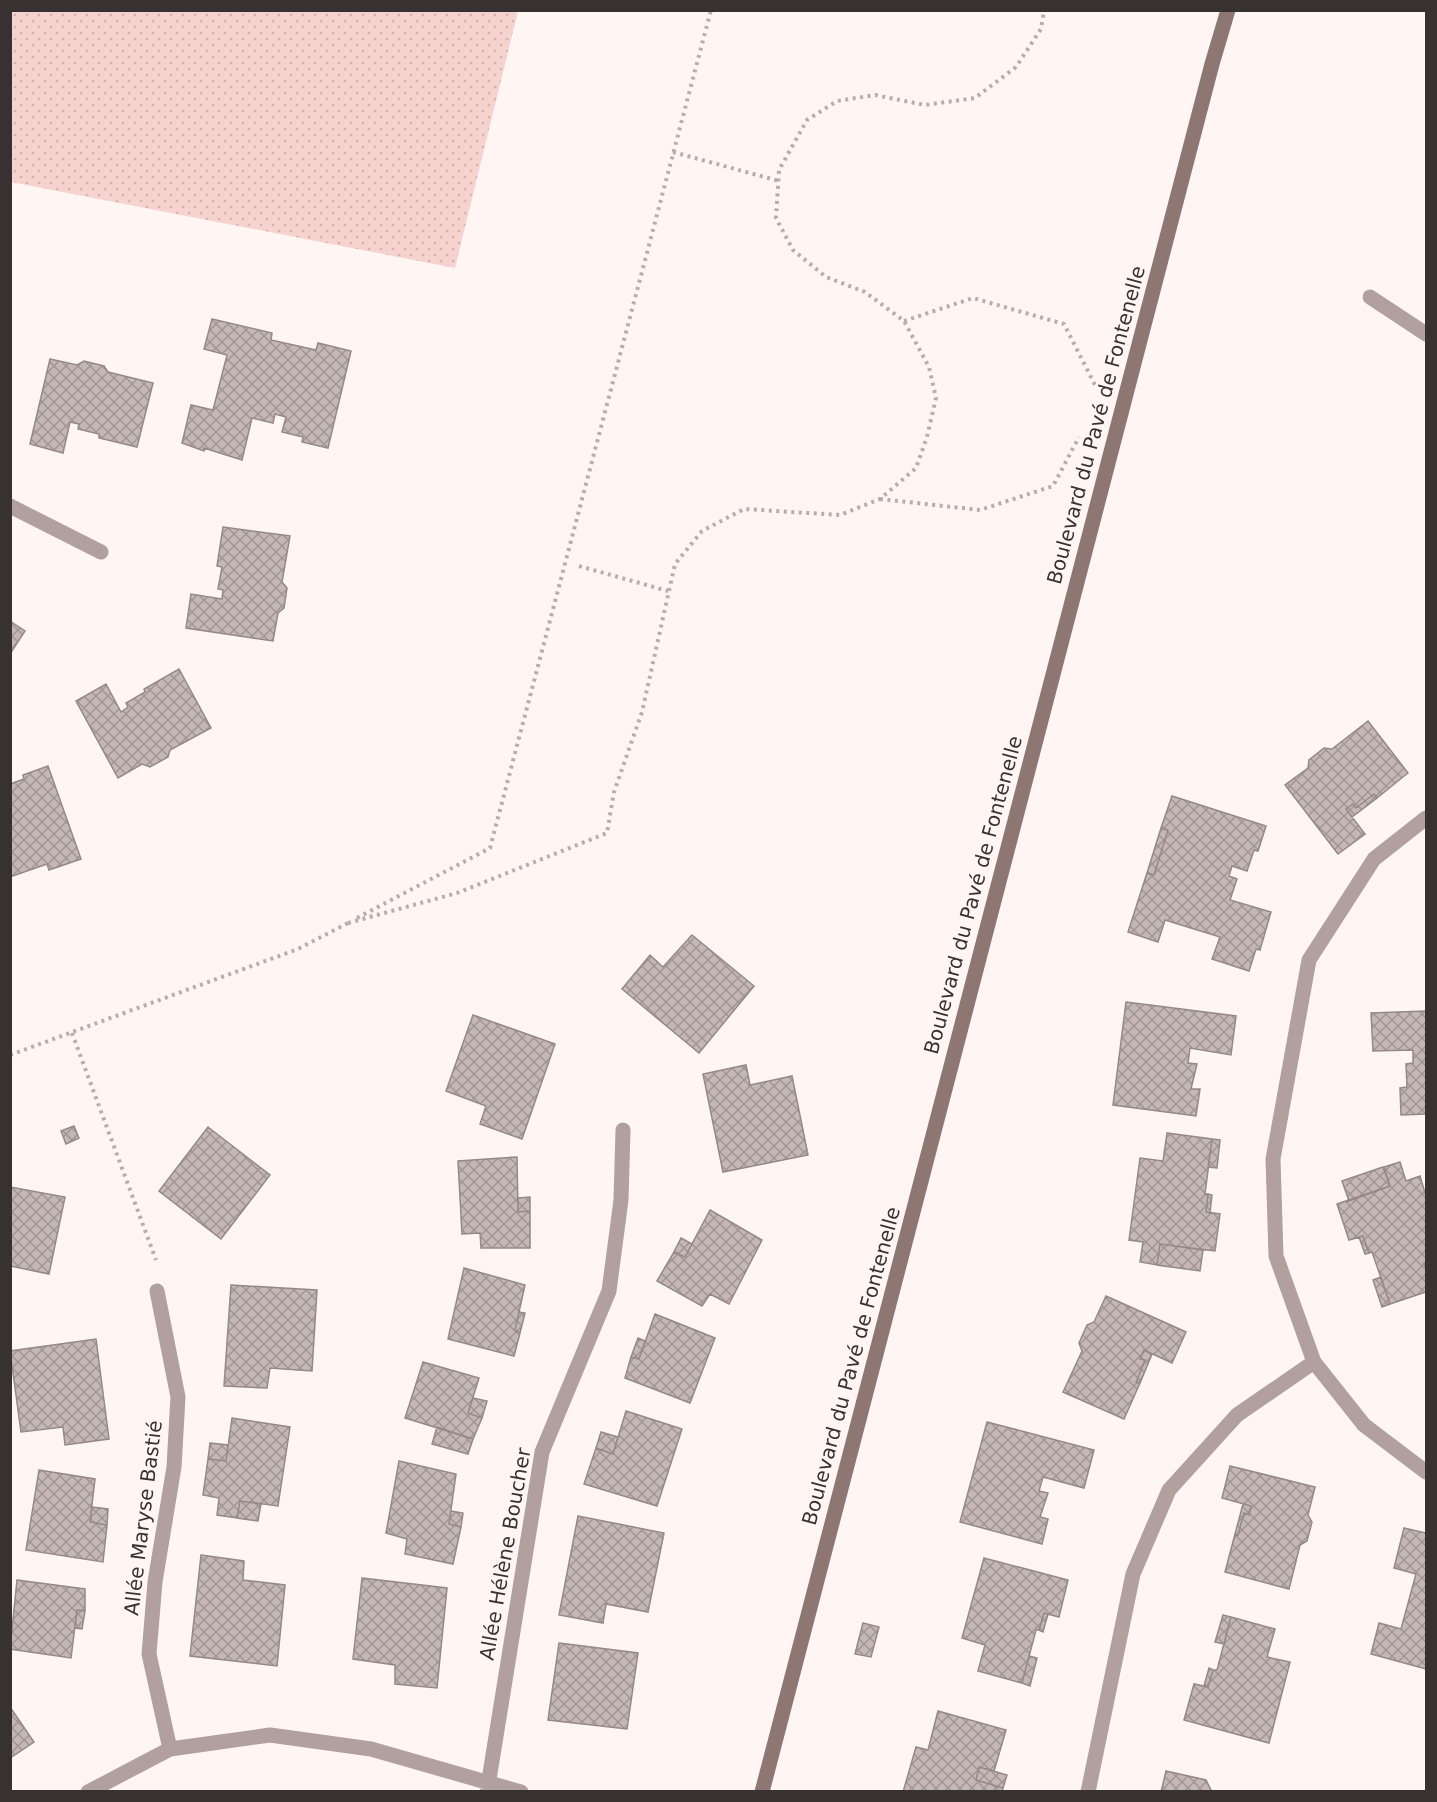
<svg xmlns="http://www.w3.org/2000/svg" width="1437" height="1802" viewBox="0 0 1437 1802" font-family="'DejaVu Sans',sans-serif">
	<style>
		.grass { fill: url(#grass-dots) }
		.building { fill: url(#building-cross-hatch); stroke: #968886; stroke-width: 1.5 }
		.lines { fill: none; stroke-linecap: round; stroke-linejoin: round }
		.path { stroke: #b6aeac; stroke-width: 4; stroke-dasharray: 3 4.5; stroke-linecap: butt }
		.lane { stroke: #b1a09e; stroke-width: 15 }
		.street { stroke: #b1a09e; stroke-width: 15 }
		.secondary { stroke: #8e7673; stroke-width: 15 }
		.labels { text-anchor: middle; stroke-width: 4.5; stroke-linejoin: round; paint-order: stroke }
		.street-label { font-size: 20px; fill: #373231; stroke: #fff6f4 }
	</style>
	<defs>
		<pattern id="grass-dots" width="8" height="8" patternUnits="userSpaceOnUse" patternTransform="scale(1.5)"><rect width="8" height="8" fill="#f6d3ce"/><path d="M2 2h.1M6 6h.1" fill="none" stroke="#d4b6b1" stroke-width="1.8" stroke-linecap="round"/></pattern>
		<pattern id="building-cross-hatch" width="8" height="8" patternUnits="userSpaceOnUse" patternTransform="scale(1.5)"><rect width="8" height="8" fill="#c5b7b5"/><path d="M0 0l8 8M0 8l8-8" fill="none" stroke="#a19594"/></pattern>
	</defs>
	<rect width="100%" height="100%" fill="#fff6f4"/>
	<path class="grass" d="M 10,11 L 518,11 L 455,268 L 11,182 Z"/>
	<path class="building" d="M 212,319 L 272,333 L 271,340 L 316,350 L 318,343 L 351,351 L 328,448 L 302,442 L 303,437 L 282,432 L 286,417 L 275,414 L 273,423 L 252,418 L 242,460 L 204,448 L 204,451 L 182,443 L 191,405 L 213,410 L 227,355 L 204,349 Z
		M 50,359 L 77,365 L 84,361 L 104,366 L 108,372 L 153,383 L 137,447 L 99,438 L 99,434 L 78,429 L 79,424 L 70,422 L 63,453 L 30,444 Z
		M 223,527 L 290,536 L 282,582 L 287,588 L 284,608 L 278,613 L 273,641 L 186,628 L 191,594 L 222,599 L 223,590 L 218,589 L 222,567 L 217,566 Z
		M 10,621 L 25,631 L 10,654 Z
		M 179,669 L 211,728 L 170,750 L 168,757 L 150,767 L 142,764 L 118,778 L 76,701 L 106,684 L 121,712 L 128,707 L 126,703 L 145,692 L 144,689 Z
		M 1368,721 L 1408,773 L 1377,798 L 1374,794 L 1356,808 L 1353,804 L 1346,809 L 1365,834 L 1338,854 L 1285,785 L 1308,768 L 1309,760 L 1324,748 L 1332,749 Z
		M 48,766 L 81,859 L 49,870 L 47,864 L 10,877 L 10,784 L 24,779 L 23,775 Z
		M 1374,794 L 1377,798 L 1352,817 L 1346,809 L 1353,804 L 1356,808 Z
		M 1172,796 L 1266,826 L 1258,851 L 1254,850 L 1247,871 L 1232,866 L 1229,876 L 1237,879 L 1230,900 L 1271,912 L 1260,950 L 1256,949 L 1249,971 L 1212,959 L 1220,937 L 1165,920 L 1158,942 L 1128,932 L 1147,873 L 1154,875 L 1168,830 L 1161,828 Z
		M 1161,828 L 1168,830 L 1154,875 L 1147,873 Z
		M 692,935 L 754,986 L 699,1053 L 622,989 L 650,955 L 663,967 Z
		M 1126,1002 L 1236,1016 L 1231,1055 L 1190,1048 L 1188,1063 L 1197,1064 L 1191,1089 L 1200,1089 L 1196,1116 L 1113,1105 Z
		M 1426,1011 L 1426,1114 L 1401,1115 L 1400,1088 L 1407,1087 L 1406,1064 L 1413,1063 L 1413,1050 L 1373,1051 L 1371,1013 Z
		M 473,1015 L 555,1044 L 522,1139 L 480,1124 L 486,1106 L 446,1091 Z
		M 746,1065 L 750,1085 L 792,1076 L 808,1155 L 723,1172 L 703,1074 Z
		M 74,1126 L 79,1138 L 66,1144 L 61,1131 Z
		M 208,1127 L 270,1175 L 221,1239 L 159,1191 Z
		M 1167,1133 L 1212,1139 L 1205,1194 L 1208,1194 L 1206,1212 L 1220,1214 L 1215,1251 L 1160,1244 L 1157,1265 L 1140,1262 L 1143,1242 L 1129,1240 L 1140,1158 L 1163,1161 Z
		M 1212,1139 L 1220,1140 L 1217,1168 L 1208,1167 Z
		M 517,1157 L 518,1212 L 530,1211 L 530,1248 L 481,1248 L 480,1233 L 462,1234 L 458,1161 Z
		M 1400,1162 L 1406,1181 L 1420,1176 L 1426,1196 L 1426,1262 L 1424,1263 L 1426,1270 L 1426,1292 L 1390,1304 L 1372,1252 L 1369,1253 L 1363,1236 L 1349,1240 L 1337,1204 L 1390,1186 L 1384,1167 Z
		M 1383,1167 L 1390,1186 L 1349,1201 L 1342,1181 Z
		M 10,1187 L 65,1197 L 49,1274 L 10,1266 Z
		M 1208,1194 L 1212,1195 L 1210,1213 L 1206,1212 Z
		M 530,1197 L 530,1211 L 518,1212 L 518,1198 Z
		M 710,1210 L 762,1240 L 729,1304 L 710,1294 L 702,1306 L 657,1281 L 674,1252 L 685,1257 Z
		M 1363,1236 L 1369,1253 L 1365,1254 L 1359,1237 Z
		M 681,1238 L 692,1244 L 685,1257 L 674,1252 Z
		M 1160,1244 L 1203,1250 L 1200,1271 L 1157,1265 Z
		M 464,1268 L 525,1285 L 515,1330 L 520,1333 L 514,1356 L 448,1339 Z
		M 1381,1277 L 1390,1304 L 1382,1307 L 1373,1280 Z
		M 231,1285 L 317,1290 L 312,1371 L 270,1368 L 267,1388 L 224,1386 Z
		M 1106,1296 L 1186,1332 L 1172,1363 L 1144,1350 L 1140,1359 L 1145,1360 L 1136,1382 L 1140,1383 L 1124,1419 L 1063,1392 L 1082,1351 L 1079,1343 L 1087,1325 L 1094,1322 Z
		M 519,1312 L 525,1313 L 520,1333 L 515,1330 Z
		M 655,1314 L 715,1338 L 690,1403 L 625,1378 L 631,1357 L 639,1359 Z
		M 638,1338 L 645,1341 L 639,1359 L 631,1357 Z
		M 96,1339 L 109,1439 L 65,1445 L 63,1427 L 21,1432 L 10,1351 Z
		M 1144,1350 L 1152,1354 L 1140,1383 L 1136,1382 L 1145,1360 L 1140,1359 Z
		M 423,1362 L 479,1378 L 468,1413 L 482,1418 L 473,1439 L 405,1418 Z
		M 473,1398 L 487,1401 L 482,1418 L 468,1413 Z
		M 626,1411 L 682,1429 L 657,1506 L 584,1484 L 596,1448 L 613,1454 Z
		M 232,1418 L 290,1427 L 278,1506 L 240,1501 L 237,1518 L 217,1515 L 219,1498 L 203,1495 L 208,1459 L 226,1461 Z
		M 987,1422 L 1094,1450 L 1084,1488 L 1043,1477 L 1039,1491 L 1048,1493 L 1040,1517 L 1048,1519 L 1042,1544 L 960,1522 Z
		M 437,1427 L 473,1439 L 468,1454 L 432,1444 Z
		M 601,1432 L 618,1437 L 613,1454 L 596,1448 Z
		M 210,1443 L 228,1445 L 226,1461 L 208,1459 Z
		M 399,1461 L 456,1474 L 449,1524 L 461,1527 L 453,1564 L 405,1554 L 407,1539 L 386,1533 Z
		M 1230,1466 L 1315,1487 L 1308,1515 L 1312,1522 L 1307,1541 L 1300,1545 L 1289,1589 L 1225,1572 L 1235,1534 L 1238,1535 L 1244,1513 L 1249,1515 L 1251,1506 L 1222,1498 Z
		M 39,1470 L 95,1479 L 90,1522 L 107,1525 L 103,1562 L 26,1550 Z
		M 240,1501 L 261,1504 L 258,1521 L 237,1518 Z
		M 1243,1504 L 1251,1506 L 1249,1515 L 1244,1513 L 1238,1535 L 1235,1534 Z
		M 92,1507 L 108,1509 L 107,1525 L 90,1522 Z
		M 451,1511 L 463,1513 L 461,1527 L 449,1524 Z
		M 578,1516 L 664,1533 L 648,1612 L 606,1604 L 603,1623 L 559,1615 Z
		M 1404,1528 L 1426,1533 L 1426,1669 L 1371,1654 L 1379,1623 L 1401,1629 L 1416,1574 L 1394,1568 Z
		M 201,1555 L 244,1561 L 243,1580 L 285,1585 L 277,1666 L 190,1656 Z
		M 984,1558 L 1068,1580 L 1059,1617 L 1044,1613 L 1039,1630 L 1036,1630 L 1022,1683 L 978,1671 L 985,1645 L 962,1638 Z
		M 362,1578 L 447,1588 L 437,1688 L 395,1684 L 395,1665 L 353,1659 Z
		M 17,1580 L 85,1589 L 85,1611 L 77,1610 L 71,1658 L 10,1649 Z
		M 77,1610 L 85,1611 L 82,1629 L 75,1628 Z
		M 1044,1613 L 1048,1614 L 1043,1632 L 1039,1630 Z
		M 1223,1615 L 1231,1617 L 1224,1644 L 1215,1642 Z
		M 1231,1617 L 1275,1629 L 1267,1657 L 1290,1662 L 1269,1743 L 1184,1720 L 1194,1684 L 1208,1687 L 1213,1670 L 1217,1670 Z
		M 863,1623 L 879,1627 L 871,1657 L 855,1654 Z
		M 559,1643 L 638,1653 L 627,1729 L 548,1720 Z
		M 1029,1656 L 1037,1658 L 1030,1686 L 1022,1683 Z
		M 1209,1668 L 1213,1670 L 1208,1687 L 1204,1686 Z
		M 10,1707 L 34,1742 L 10,1758 Z
		M 938,1711 L 1006,1730 L 994,1771 L 979,1767 L 976,1780 L 1003,1788 L 1002,1792 L 903,1792 L 916,1747 L 928,1750 Z
		M 979,1767 L 1007,1775 L 1003,1788 L 976,1780 Z
		M 1166,1771 L 1206,1780 L 1212,1792 L 1161,1792 Z"/>
	<g class="lines">
		<path class="path" d="M 673,152 L 779,181
			M 904,321 L 973,298 L 1064,324 L 1095,385
			M 880,499 L 980,510 L 1053,486 L 1079,437
			M 579,566 L 668,591
			M 357,918 L 490,848 L 711,10
			M 348,923 L 457,893 L 607,833 L 614,792 L 642,712 L 675,564 L 702,531 L 744,509 L 840,515 L 880,499 L 916,468 L 927,437 L 936,398 L 929,367 L 904,321 L 865,292 L 826,277 L 793,250 L 776,218 L 779,170 L 807,120 L 837,101 L 875,95 L 925,105 L 975,98 L 1016,67 L 1041,29 L 1044,10
			M 72,1033 L 156,1260
			M 10,1055 L 298,949 L 350,922"/>
		<path class="lane" d="M 1370,297 L 1426,334"/>
		<path class="street" d="M 10,506 L 101,552
			M 1426,818 L 1374,859 L 1309,960 L 1273,1159 L 1276,1256 L 1314,1362 L 1364,1425 L 1426,1472
			M 157,1291 L 178,1397 L 174,1467 L 155,1582 L 149,1654 L 170,1749
			M 88,1792 L 170,1749 L 270,1735 L 371,1749 L 521,1792
			M 487,1792 L 542,1452 L 609,1291 L 621,1200 L 623,1130
			M 1088,1792 L 1133,1574 L 1169,1490 L 1237,1415 L 1314,1362"/>
		<path class="secondary" d="M 762,1792 L 1212,64 L 1228,10"/>
	</g>
	<g class="labels">
		<g class="street-label">
			<text transform="translate(1096 425) rotate(-75)" y="7">Boulevard du Pavé de Fontenelle</text>
			<text transform="translate(973 895) rotate(-75)" y="7">Boulevard du Pavé de Fontenelle</text>
			<text transform="translate(851 1366) rotate(-75)" y="7">Boulevard du Pavé de Fontenelle</text>
			<text transform="translate(143 1518) rotate(-83)" y="7">Allée Maryse Bastié</text>
			<text transform="translate(505 1554) rotate(-80)" y="7">Allée Hélène Boucher</text>
		</g>
	</g>
	<rect width="1437" height="1802" fill="none" stroke="#373231" stroke-width="24"/>
</svg>
